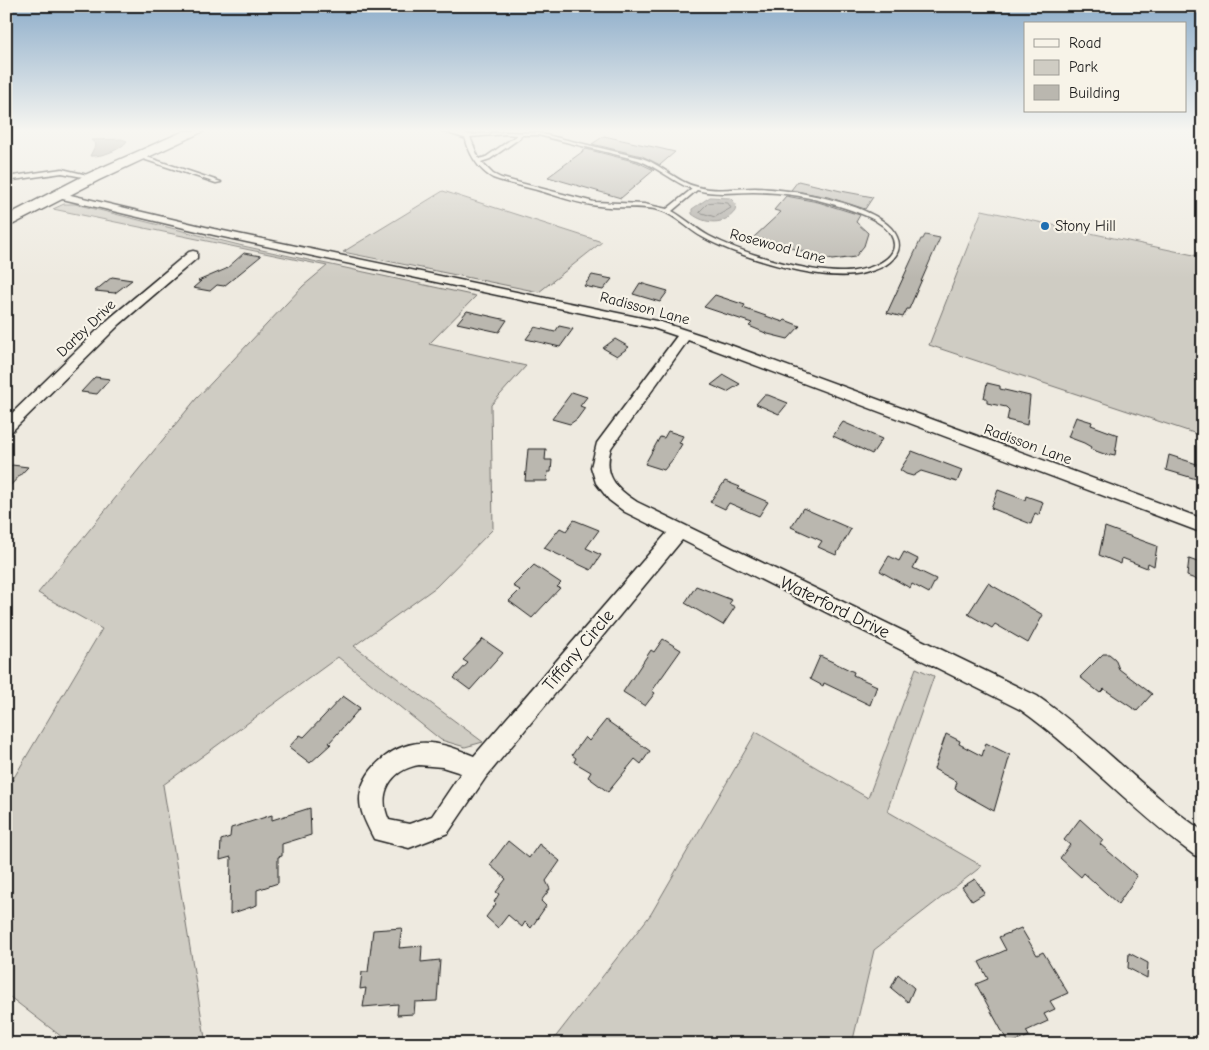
<svg xmlns="http://www.w3.org/2000/svg" width="1209" height="1050" viewBox="0 0 1209 1050" font-family="'Comic Neue',sans-serif">
	<style>
		.green { fill: #cfccc3; stroke: #767470 }
		.water { fill: #a6a39d; stroke: #6f6d69 }
		.lines { fill: none; stroke-linecap: round; stroke-linejoin: round }
		.shore { stroke: #535250; stroke-width: 1 }
		.building { fill: #bab7af; stroke: #1c1c1c }
		.lane-casing { stroke: #1c1c1c; stroke-width: 3 }
		.street-casing { stroke: #1c1c1c; stroke-width: 3 }
		.highway-casing { stroke: #1c1c1c; stroke-width: 3 }
		.lane { fill: #f7f3e8; fill-rule: evenodd }
		.street { fill: #f7f3e8; fill-rule: evenodd }
		.highway { fill: #f7f3e8; fill-rule: evenodd }
		.poi-dot { fill: #1f6fb2; stroke: #f7f3e8; stroke-width: 2 }
		.labels { text-anchor: middle; stroke-width: 4.5; stroke-linejoin: round; paint-order: stroke }
		.far-poi-label { font-size: 15px; fill: #1c1c1c; stroke: #f7f3e8; text-anchor: start }
		.far-street-label { font-size: 15px; fill: #1c1c1c; stroke: #f7f3e8 }
		.street-label { font-size: 18px; fill: #1c1c1c; stroke: #f7f3e8 }
	</style>
	<rect width="100%" height="100%" fill="#eeeae0"/>
	<filter id="ink" filterUnits="userSpaceOnUse"><feTurbulence type="fractalNoise" baseFrequency=".02" numOctaves="2"/><feDisplacementMap in="SourceGraphic" scale="10" xChannelSelector="R" yChannelSelector="G"/><feConvolveMatrix kernelMatrix="1 2 1 2 8 2 1 2 1" color-interpolation-filters="sRGB"/></filter>
	<g filter="url(#ink)">
		<path class="green" d="M 443,191 L 602,242 L 539,292 L 343,252 Z
			M 64,204 L 75,204 L 243,246 L 476,296 L 429,344 L 526,366 L 491,405 L 493,529 L 436,587 L 354,646 L 483,742 L 465,747 L 441,740 L 338,657 L 163,785 L 206,1044 L 71,1044 L 6,994 L 6,791 L 102,629 L 38,593 L 196,399 L 303,286 L 327,266 L 53,209 Z
			M 982,210 L 1203,257 L 1203,436 L 929,345 Z
			M 916,668 L 934,676 L 887,811 L 982,866 L 874,950 L 852,1044 L 550,1044 L 651,914 L 756,732 L 868,798 Z"/>
		<path class="water" d="M 122,139 L 127,141 C 121,150 101,157 90,156 L 96,144 L 91,140 Z
			M 710,197 L 730,198 L 736,204 L 735,211 C 724,226 705,224 692,214 L 692,209 Z"/>
		<g class="lines">
			<path class="shore" d="M 716,202 L 728,203 L 731,208 L 715,217 L 699,212 L 708,203 Z"/>
		</g>
		<path class="building" d="M 604,136 L 658,148 L 675,152 L 660,165 L 642,156 L 592,144 Z
			M 586,149 L 637,162 L 654,170 L 621,198 L 548,177 Z
			M 798,181 L 841,191 L 873,197 L 865,209 L 828,197 L 791,190 Z
			M 786,196 L 818,202 L 860,215 L 856,222 L 868,233 L 864,246 L 855,257 L 832,260 L 754,237 L 781,212 L 774,210 Z
			M 925,235 L 940,238 L 909,309 L 907,309 L 903,317 L 887,313 L 921,239 L 923,239 Z
			M 244,253 L 261,256 L 224,286 L 217,285 L 210,291 L 193,288 L 201,281 L 198,281 L 226,269 Z
			M 592,275 L 612,279 L 603,290 L 584,286 Z
			M 112,277 L 132,280 L 115,293 L 95,291 Z
			M 640,283 L 668,291 L 660,302 L 633,294 Z
			M 715,295 L 745,305 L 743,308 L 783,322 L 785,320 L 800,326 L 788,339 L 768,334 L 749,326 L 752,323 L 704,307 Z
			M 467,311 L 507,320 L 499,332 L 457,323 Z
			M 559,326 L 573,329 L 560,347 L 526,339 L 535,327 L 555,332 Z
			M 615,339 L 629,347 L 617,356 L 603,348 Z
			M 724,375 L 740,384 L 727,392 L 711,385 Z
			M 95,377 L 110,379 L 97,394 L 81,392 Z
			M 987,383 L 1000,386 L 1000,389 L 1030,396 L 1027,425 L 1007,420 L 1009,410 L 1006,407 L 987,403 L 987,398 L 984,398 Z
			M 572,392 L 587,397 L 580,406 L 585,408 L 577,419 L 570,424 L 552,419 Z
			M 764,395 L 768,395 L 788,403 L 779,414 L 756,404 Z
			M 1076,417 L 1092,422 L 1091,425 L 1118,435 L 1115,455 L 1110,454 L 1110,456 L 1090,449 L 1091,447 L 1084,443 L 1068,437 Z
			M 843,422 L 882,439 L 872,454 L 833,436 Z
			M 668,431 L 683,436 L 679,443 L 682,444 L 673,459 L 664,470 L 645,464 L 660,437 L 664,438 Z
			M 528,449 L 546,449 L 545,460 L 552,460 L 551,472 L 548,472 L 547,481 L 525,481 Z
			M 912,451 L 962,470 L 957,482 L 921,471 L 913,476 L 906,474 L 900,470 Z
			M 1169,455 L 1203,466 L 1203,481 L 1166,470 Z
			M 12,465 L 28,467 L 6,490 L 6,471 Z
			M 725,481 L 740,487 L 738,489 L 768,502 L 759,516 L 729,503 L 725,509 L 710,502 Z
			M 998,490 L 1025,500 L 1026,496 L 1043,502 L 1039,515 L 1035,513 L 1031,524 L 991,508 Z
			M 803,508 L 851,529 L 836,555 L 818,547 L 822,541 L 791,527 Z
			M 574,520 L 599,530 L 586,548 L 601,555 L 591,570 L 544,548 L 560,528 L 566,531 Z
			M 1105,527 L 1157,546 L 1154,566 L 1148,563 L 1147,568 L 1122,558 L 1121,564 L 1099,555 Z
			M 904,552 L 918,559 L 913,568 L 936,579 L 929,593 L 912,584 L 910,588 L 880,571 L 889,556 L 899,561 Z
			M 1189,559 L 1203,564 L 1203,582 L 1187,576 Z
			M 534,565 L 561,583 L 557,587 L 560,588 L 532,618 L 509,601 L 520,590 L 513,586 Z
			M 988,583 L 1043,615 L 1028,643 L 995,624 L 992,628 L 968,614 Z
			M 696,586 L 732,600 L 729,604 L 735,607 L 723,625 L 685,603 Z
			M 483,639 L 503,653 L 470,690 L 454,678 L 468,663 L 463,660 Z
			M 663,639 L 681,650 L 652,691 L 655,693 L 645,706 L 623,692 L 651,650 L 654,652 Z
			M 1103,654 L 1109,654 L 1115,659 L 1119,669 L 1152,694 L 1137,711 L 1104,689 L 1100,693 L 1080,677 Z
			M 820,656 L 854,672 L 853,675 L 877,686 L 870,705 L 824,683 L 823,686 L 810,679 Z
			M 343,696 L 360,708 L 329,743 L 331,744 L 310,763 L 289,747 L 300,735 L 304,737 Z
			M 606,720 L 650,751 L 641,764 L 635,759 L 608,792 L 588,777 L 591,772 L 574,762 L 576,758 L 572,755 L 585,737 L 589,741 Z
			M 946,734 L 960,741 L 959,744 L 982,756 L 986,743 L 1010,755 L 994,811 L 955,789 L 957,782 L 934,769 Z
			M 310,808 L 311,835 L 282,844 L 282,856 L 278,857 L 278,883 L 257,890 L 257,905 L 230,914 L 231,857 L 220,860 L 221,840 L 230,837 L 231,828 L 272,815 L 272,820 Z
			M 1080,819 L 1103,840 L 1100,844 L 1137,876 L 1118,904 L 1084,873 L 1081,877 L 1060,858 L 1070,845 L 1064,840 Z
			M 508,841 L 529,858 L 539,844 L 560,861 L 546,881 L 550,889 L 541,901 L 546,906 L 531,928 L 525,922 L 522,927 L 508,915 L 498,928 L 486,917 L 496,904 L 494,902 L 499,894 L 496,892 L 506,879 L 490,865 Z
			M 975,879 L 985,893 L 972,901 L 962,887 Z
			M 402,928 L 399,948 L 422,946 L 421,962 L 440,960 L 437,1001 L 415,1002 L 414,1014 L 397,1015 L 398,1004 L 363,1007 L 366,988 L 360,989 L 362,972 L 368,972 L 373,930 Z
			M 1021,928 L 1037,955 L 1043,952 L 1068,993 L 1050,1001 L 1055,1009 L 1044,1014 L 1048,1021 L 1026,1031 L 1029,1036 L 1009,1044 L 976,984 L 988,979 L 979,962 L 1006,950 L 999,937 Z
			M 1129,953 L 1148,963 L 1147,978 L 1128,968 Z
			M 898,974 L 914,988 L 908,1002 L 891,988 Z"/>
		<g class="lines">
			<g class="lane-casing">
				<path id="lane" d="M 506,132 L 538,133 L 642,158 C 662,165 678,183 698,187 C 717,192 736,188 755,188 C 790,189 867,202 891,228 C 898,236 902,245 896,255 C 889,266 876,270 864,273 C 827,284 738,257 704,238 C 688,230 677,215 659,210 C 640,205 619,209 599,206 C 578,204 558,196 537,190 C 522,186 507,183 493,178 C 478,170 468,152 465,136 L 467,135 ZM 506,134 L 517,135 L 486,157 L 479,159 L 470,137 ZM 521,135 L 538,135 L 638,160 C 658,167 673,182 692,189 L 667,209 L 644,204 L 594,202 L 501,178 L 493,174 L 481,162 L 490,159 L 520,138 ZM 697,190 C 715,195 735,192 753,192 C 782,192 812,197 839,206 C 855,211 883,220 891,235 C 906,261 861,272 844,272 C 808,273 741,253 709,236 C 696,229 685,218 672,211 Z
					M 137,155 L 141,155 L 221,182 L 216,183 L 137,157 Z
					M 62,169 L 96,177 L 93,179 L 62,173 L 6,181 L 6,177 Z"/>
			</g>
			<g class="street-casing">
				<path id="street" d="M 442,131 L 459,131 L 472,136 L 467,139 Z
					M 58,192 L 214,229 L 661,322 L 722,342 L 1203,519 L 1203,533 L 688,340 L 611,448 C 603,475 615,488 637,502 L 1037,696 C 1096,737 1144,791 1203,831 L 1203,858 L 1194,855 C 1133,811 1083,754 1021,710 L 682,540 L 486,777 L 448,833 L 409,848 L 374,839 C 368,827 360,813 360,800 C 360,771 392,745 419,743 C 438,741 457,749 474,756 L 667,533 L 625,512 L 609,500 L 596,483 L 591,467 L 597,443 L 677,336 L 653,328 L 214,235 L 54,197 L 54,193 ZM 419,765 L 442,767 L 461,773 L 432,816 L 409,824 L 389,820 C 377,794 390,770 419,765 Z
					M 193,251 L 197,252 L 197,258 L 120,324 L 11,432 L 6,433 L 6,419 L 110,318 L 189,252 Z"/>
			</g>
			<g class="highway-casing">
				<path id="highway" d="M 184,131 L 204,131 L 99,180 L 6,228 L 6,216 L 87,174 Z"/>
			</g>
			<use href="#lane" class="lane"/>
			<use href="#street" class="street"/>
			<use href="#highway" class="highway"/>
		</g>
	</g>
	<linearGradient id="sky" x2="0" y2="1"><stop stop-color="#8dadca"/><stop offset="0.47" stop-color="#f7f6f1"/><stop offset="1" stop-color="#f7f6f1" stop-opacity="0"/></linearGradient>
	<rect width="1209" height="278" fill="url(#sky)"/>
	<circle class="poi-dot" cx="1045" cy="226" r="5"/>
	<g class="labels">
		<g class="far-poi-label">
			<text x="1055" y="231">Stony Hill</text>
		</g>
		<g class="far-street-label">
			<text transform="translate(778 246) rotate(15)" y="5">Rosewood Lane</text>
			<text transform="translate(645 308) rotate(15)" y="5">Radisson Lane</text>
			<text transform="translate(86 328) rotate(-44)" y="5">Darby Drive</text>
			<text transform="translate(1028 444) rotate(20)" y="5">Radisson Lane</text>
		</g>
		<g class="street-label">
			<text transform="translate(835 607) rotate(26)" y="6">Waterford Drive</text>
			<text transform="translate(578 650) rotate(-50)" y="6">Tiffany Circle</text>
		</g>
	</g>
	<rect width="1209" height="1050" fill="none" stroke="#f7f3e8" stroke-width="25"/>
	<rect x="12" y="12" width="1184" height="1025" fill="none" stroke="#1c1c1c" stroke-width="2" filter="url(#ink)"/>
	<rect x="1024" y="22" width="162" height="90" fill="#f7f3e8" stroke="#9f9d96"/>
	<rect x="1034" y="39" width="25" height="8" fill="#f7f3e8" stroke="#9f9d96"/>
	<text x="1069" y="48" font-size="15" fill="#1c1c1c">Road</text>
	<rect x="1034" y="60" width="25" height="15" fill="#cfccc3" stroke="#9f9d96"/>
	<text x="1069" y="72" font-size="15" fill="#1c1c1c">Park</text>
	<rect x="1034" y="85" width="25" height="15" fill="#bab7af" stroke="#9f9d96"/>
	<text x="1069" y="98" font-size="15" fill="#1c1c1c">Building</text>
</svg>
